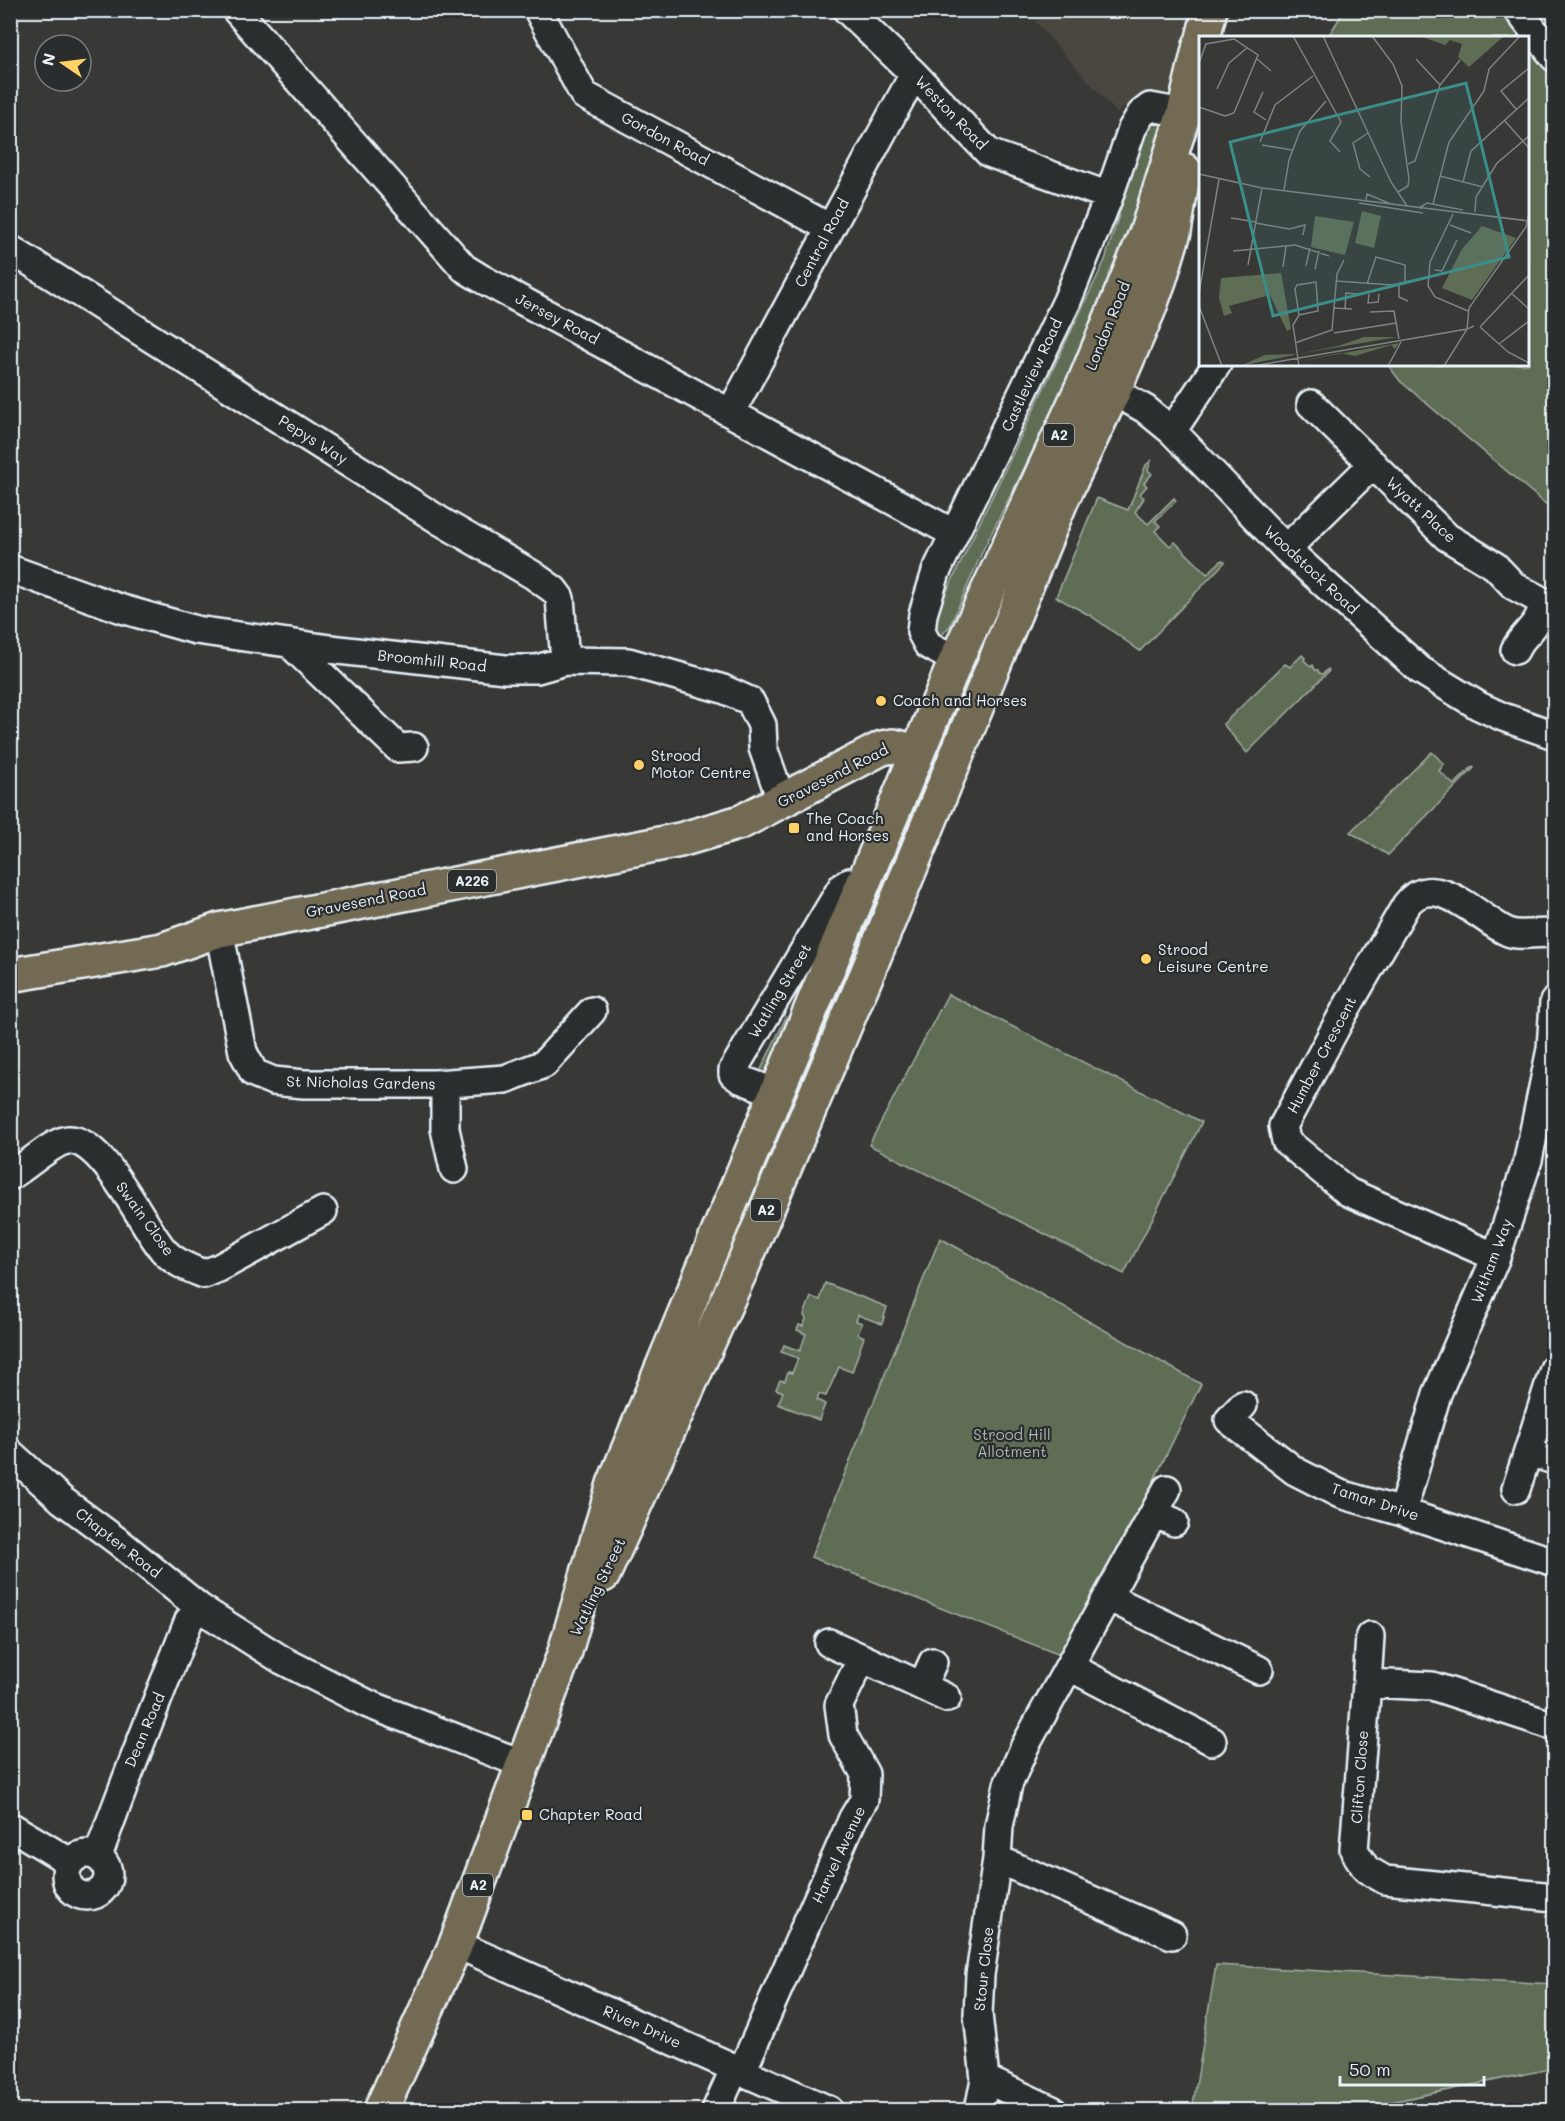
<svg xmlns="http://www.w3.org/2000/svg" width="1565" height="2121" viewBox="0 0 1565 2121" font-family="Mali,sans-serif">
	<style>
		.built { fill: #484740 }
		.green { fill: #606d55; stroke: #a4afa6; stroke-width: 1.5 }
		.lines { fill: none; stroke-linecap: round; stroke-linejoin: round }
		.minor-casing { stroke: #e8f1f8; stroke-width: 32 }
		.major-casing { stroke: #e8f1f8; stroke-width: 38 }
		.minor { stroke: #2a2d2e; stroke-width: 27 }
		.major { stroke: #736b52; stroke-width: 33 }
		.poi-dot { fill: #ffd166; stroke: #2a2d2e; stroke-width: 2 }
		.labels { text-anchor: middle; stroke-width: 4.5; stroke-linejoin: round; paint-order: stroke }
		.shield { fill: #2a2d2e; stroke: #afb6bb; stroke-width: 1.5 }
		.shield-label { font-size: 14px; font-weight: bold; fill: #e8f1f8 }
		.street-label { font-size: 15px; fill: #e8f1f8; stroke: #2a2d2e }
		.poi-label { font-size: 15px; fill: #e8f1f8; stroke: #2a2d2e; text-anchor: start }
		.park-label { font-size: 15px; fill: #abb6af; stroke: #2a2d2e }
		.inset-road { fill: none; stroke: #7e8384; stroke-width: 1.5 }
		.view { fill: #3a8f8a; fill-opacity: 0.15; stroke: #3a8f8a; stroke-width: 3 }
		.inset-edge { fill: none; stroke: #e8f1f8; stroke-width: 3 }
	</style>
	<rect width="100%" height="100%" fill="#383936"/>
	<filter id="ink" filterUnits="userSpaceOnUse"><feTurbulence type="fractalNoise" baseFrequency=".0167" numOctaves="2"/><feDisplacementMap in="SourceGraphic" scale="12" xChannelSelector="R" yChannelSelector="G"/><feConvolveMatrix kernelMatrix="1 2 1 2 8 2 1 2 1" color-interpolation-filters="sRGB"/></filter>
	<g filter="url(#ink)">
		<path class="built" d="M 1026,11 L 1197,11 L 1169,92 L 1149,94 L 1131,101 L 1117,113 Z"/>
		<path class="green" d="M 1344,11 L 1509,11 L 1554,63 L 1554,537 L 1549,539 L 1548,506 L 1400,381 L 1388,365 L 1528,364 L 1528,38 L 1327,38 Z
			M 1153,122 L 1164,123 L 1132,240 L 1065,387 L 984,548 L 950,626 L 941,636 L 928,631 L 1105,260 L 1146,126 Z
			M 1151,461 L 1148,470 L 1152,474 L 1144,483 L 1147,486 L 1140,494 L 1144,498 L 1135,512 L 1148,524 L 1174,498 L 1176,501 L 1155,521 L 1160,526 L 1155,531 L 1170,546 L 1175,542 L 1207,574 L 1222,560 L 1225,562 L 1140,651 L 1091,616 L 1056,597 L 1097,498 L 1128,510 L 1146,465 Z
			M 1302,655 L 1305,658 L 1304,660 L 1311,667 L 1313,665 L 1315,670 L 1318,670 L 1319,673 L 1323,674 L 1328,669 L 1329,671 L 1247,753 L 1223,724 L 1285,664 L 1290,667 Z
			M 1432,752 L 1444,764 L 1439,771 L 1454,785 L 1472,767 L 1474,768 L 1388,855 L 1350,832 Z
			M 948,994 L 1202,1122 L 1124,1274 L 869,1145 Z
			M 786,1017 L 789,1020 L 781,1049 L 768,1075 L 757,1078 Z
			M 940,1238 L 1201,1384 L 1086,1619 L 1065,1657 L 811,1557 Z
			M 825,1283 L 887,1307 L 882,1324 L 858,1315 L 856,1321 L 862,1323 L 858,1334 L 864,1337 L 852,1372 L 839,1367 L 826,1396 L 819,1394 L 817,1400 L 825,1404 L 819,1420 L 778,1404 L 783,1392 L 776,1389 L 780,1380 L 785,1381 L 788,1372 L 792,1373 L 798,1358 L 781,1352 L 784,1345 L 800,1351 L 806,1334 L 797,1330 L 799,1325 L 803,1326 L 806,1319 L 804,1315 L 811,1297 L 820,1300 Z
			M 1216,1965 L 1554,1984 L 1554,2068 L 1386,2103 L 1384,2110 L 1192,2110 Z"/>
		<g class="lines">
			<g class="minor-casing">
				<path id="minor" d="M 236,10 L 464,268 L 482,279 L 953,533
					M 538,10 L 584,95 L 830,228
					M 847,10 L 914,74 L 989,153 L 1109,196
					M 1518,10 L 1554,57
					M 10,249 L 442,522 L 533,575 L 554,590 L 560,598 L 565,661
					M 1094,384 L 1122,396 L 1145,409 L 1172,431 L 1286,549 L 1420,670 L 1479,706 L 1503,717 L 1554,735
					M 1311,404 L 1447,537 L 1495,566 L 1514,586 L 1542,601 C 1545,622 1522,634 1515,650
					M 731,412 L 914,74
					M 1172,431 L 1217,364
					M 1286,549 L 1373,464
					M 10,569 L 122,609 L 196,630 L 330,649 L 505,669 L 537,669 L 565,661 L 628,662 L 723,689 L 750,701 L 762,725 L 763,748 L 782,802
					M 289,643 L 398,748 L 414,747
					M 956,660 L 928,645 L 921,632 L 923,614 L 936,572 L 1067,301 L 1109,196 L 1132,129 L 1141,114 L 1150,107 L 1184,113
					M 219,930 L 243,1052 L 254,1073 L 273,1081 L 304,1084 L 435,1084 L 505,1079 L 544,1064 L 592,1011
					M 445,1084 L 445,1129 L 454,1169
					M 776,1093 L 740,1079 L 733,1074 L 733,1070 L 842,887 L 850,882 L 863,886
					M 10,1176 C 25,1168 53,1141 68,1140 C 103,1137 143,1227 164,1251 C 175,1263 189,1268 204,1274 L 219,1268 L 323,1211
					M 1496,1257 L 1348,1192 L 1286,1141 L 1283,1126 L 1343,1014 L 1406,905 C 1435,867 1481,921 1508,932 C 1519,937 1542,932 1554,933
					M 1554,1369 L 1528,1452 L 1554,1460
					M 1243,1405 L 1229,1420 L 1295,1471 L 1340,1494 L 1402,1512 L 1554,1562
					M 10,1453 L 62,1500 L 120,1543 L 200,1608 L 282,1660 L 368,1704 L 523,1764
					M 1516,1489 L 1528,1452
					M 1402,1512 L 1437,1394 L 1496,1257 L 1528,1160 L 1551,1049 L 1554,1002
					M 1154,1513 L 1167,1489
					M 1108,1597 L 1259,1670
					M 829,1643 L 862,1658
					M 1070,1667 L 1212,1741
					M 1367,1683 L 1370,1636
					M 922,1686 L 933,1662
					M 1554,1726 L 1432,1686 L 1367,1683 L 1354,1850 L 1366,1869 L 1385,1880 L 1554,1897
					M 10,1826 L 70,1862
					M66 1875a21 21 0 1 1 42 0a21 21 0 1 1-42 0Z
					M 98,1856 C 126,1777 158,1699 189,1620 L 200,1608
					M 997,1859 L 1172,1935
					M 456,1944 L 829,2110
					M 742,2071 L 853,1818 L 864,1800 L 865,1774 L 843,1735 L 839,1705 L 862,1658 L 947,1698
					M 985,2079 L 1052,2110
					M 716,2110 L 735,2068
					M 979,2110 L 985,2079 L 978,2014 L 980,1975 L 997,1859 L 999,1826 L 1008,1785 L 1025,1746 L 1154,1513 L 1174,1522"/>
			</g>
			<g class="major-casing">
				<path id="major" d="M 1203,38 L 1210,10
					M 10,975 L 162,950 L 219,930 L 680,840 L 741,822 L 882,748 L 893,746 L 918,752
					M 603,1575 L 741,1270 L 866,976 L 1061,501 L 1113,392 L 1148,311 L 1160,278 L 1174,232 L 1184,170
					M 381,2110 L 456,1944 L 564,1655 L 614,1484 L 956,660 L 1085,381 L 1147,231 L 1184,113 L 1200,45"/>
			</g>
			<use href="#minor" class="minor"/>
			<use href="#major" class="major"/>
		</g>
	</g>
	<g class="poi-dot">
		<circle cx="881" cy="701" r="6"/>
		<circle cx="639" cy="765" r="6"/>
		<rect x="788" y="822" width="12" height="12" rx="3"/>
		<circle cx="1146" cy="959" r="6"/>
		<rect x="521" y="1809" width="12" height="12" rx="3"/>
	</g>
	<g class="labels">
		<g class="shield">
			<rect x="1044" y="424" width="30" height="22" rx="4.5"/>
			<rect x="448" y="870" width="48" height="22" rx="4.5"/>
			<rect x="751" y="1199" width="30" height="22" rx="4.5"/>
			<rect x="463" y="1874" width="30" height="22" rx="4.5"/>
		</g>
		<g class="shield-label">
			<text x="1059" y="440">A2</text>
			<text x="472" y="886">A226</text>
			<text x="766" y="1215">A2</text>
			<text x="478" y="1890">A2</text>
		</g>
		<g class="street-label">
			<text transform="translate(951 113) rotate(46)" y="5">Weston Road</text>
			<text transform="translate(665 139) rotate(28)" y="5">Gordon Road</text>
			<text transform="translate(822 243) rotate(-62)" y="5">Central Road</text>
			<text transform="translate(557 319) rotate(28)" y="5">Jersey Road</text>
			<text transform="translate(1108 326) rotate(-68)" y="5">London Road</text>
			<text transform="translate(1032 375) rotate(-65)" y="5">Castleview Road</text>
			<text transform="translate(313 440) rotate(32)" y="5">Pepys Way</text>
			<text transform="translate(1421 510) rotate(43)" y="5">Wyatt Place</text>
			<text transform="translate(1311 570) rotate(43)" y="5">Woodstock Road</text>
			<text transform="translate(432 661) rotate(6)" y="5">Broomhill Road</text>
			<text transform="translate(833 776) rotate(-27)" y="5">Gravesend Road</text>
			<text transform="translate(366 901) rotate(-11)" y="5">Gravesend Road</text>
			<text transform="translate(780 991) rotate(-59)" y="5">Watling Street</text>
			<text transform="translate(1322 1055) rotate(-62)" y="5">Humber Crescent</text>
			<text transform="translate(361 1083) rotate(1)" y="5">St Nicholas Gardens</text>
			<text transform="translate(145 1219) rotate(54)" y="5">Swain Close</text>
			<text transform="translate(1492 1261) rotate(-69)" y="5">Witham Way</text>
			<text transform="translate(1375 1502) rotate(18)" y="5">Tamar Drive</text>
			<text transform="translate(118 1543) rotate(38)" y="5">Chapter Road</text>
			<text transform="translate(598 1587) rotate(-64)" y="5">Watling Street</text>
			<text transform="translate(145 1730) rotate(-67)" y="5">Dean Road</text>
			<text transform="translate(1360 1777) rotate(-86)" y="5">Clifton Close</text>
			<text transform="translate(839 1855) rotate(-65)" y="5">Harvel Avenue</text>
			<text transform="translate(984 1969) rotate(-84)" y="5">Stour Close</text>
			<text transform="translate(642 2027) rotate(24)" y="5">River Drive</text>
		</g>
		<g class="poi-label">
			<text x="893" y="706">Coach and Horses</text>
			<text x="651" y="761">Strood<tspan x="651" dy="17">Motor Centre</tspan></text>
			<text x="806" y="824">The Coach<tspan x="806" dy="17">and Horses</tspan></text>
			<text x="1158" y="955">Strood<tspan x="1158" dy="17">Leisure Centre</tspan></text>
			<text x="539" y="1820">Chapter Road</text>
		</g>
		<g class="park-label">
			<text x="1012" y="1440">Strood Hill<tspan x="1012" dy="17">Allotment</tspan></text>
		</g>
	</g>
	<g transform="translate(1199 36)">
		<rect width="330" height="330" fill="#383936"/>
		<path d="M 221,0 L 305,0 L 270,31 L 259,21 L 263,8 L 251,4 L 246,9 ZM 163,175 L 182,180 L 175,212 L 156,207 ZM 116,180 L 155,186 L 146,219 L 112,211 ZM 283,190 L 317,202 L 273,264 L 243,252 L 263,213 ZM 82,237 L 92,293 L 88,295 L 71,259 L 30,270 L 33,277 L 25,280 L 20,262 L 22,242 ZM 165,301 L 198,301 L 99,318 L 139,310 ZM 200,307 L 196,313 L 192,309 L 156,320 L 141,317 L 101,325 ZM 96,318 L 95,319 L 41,330 L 66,319 Z" fill="#606d55"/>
		<path class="inset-road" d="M 94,0 L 142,86 L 131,105 L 141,116M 124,0 L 192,146 L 208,170M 173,0 L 194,28 L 203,50 L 202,86 L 210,143 L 209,150 L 199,156M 58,23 L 72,35M 217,23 L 241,49M 0,27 L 7,8 L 35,3 L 59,19 L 35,77 L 26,80 L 0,71M 18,53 L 30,27 L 48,12M 64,56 L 55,76 L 67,84M 317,73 L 302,55 L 330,32M 305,84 L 330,112M 169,97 L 154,107 L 161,133 L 171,141M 61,106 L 76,69 L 114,40M 63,109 L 93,114M 209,128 L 216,125 L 241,49 L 261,24M 0,138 L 63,152 L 330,185M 241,140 L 284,151M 264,146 L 272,115 L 330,62M 85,154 L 90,124 L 101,95 L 127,65M 167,164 L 168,158 L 192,168M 160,167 L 224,177M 234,168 L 250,106 L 285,55 L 290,33 L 321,0M 220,172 L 228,167 L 264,174M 276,176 L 277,161 L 298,127 L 330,100M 254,178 L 231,226 L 229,250 L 236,261 L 269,275M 32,182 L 57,186M 57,187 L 90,193 L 106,189 L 104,199M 251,189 L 272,197M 34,215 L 96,209 L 130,220M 49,229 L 63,152M 107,230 L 111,212M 84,231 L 87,210M 116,233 L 120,215M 236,234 L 243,235 L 258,204M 137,245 L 193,249 L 228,241M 200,247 L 200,261 L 209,265M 168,248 L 177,221 L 206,229 L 206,246M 0,257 L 20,143M 312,257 L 330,273M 170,258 L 169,267 L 179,266 L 180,258M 0,270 L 23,330M 135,272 L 153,273M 146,273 L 147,257 L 159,258M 171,276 L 195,275 L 200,303M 100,279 L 119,275 L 117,246 L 98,249 L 96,253 L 100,279 L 94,289 L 100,330M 281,291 L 330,239M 281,291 L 309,316 L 330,327M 135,297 L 197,287M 96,307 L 133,294 L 138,238 L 145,224M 300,308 L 330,285M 54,330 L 268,293 L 270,272 L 327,191 L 330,178M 189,330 L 202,306M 245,330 L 268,293 L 275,290"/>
		<path class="view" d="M 267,47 L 310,221 L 74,280 L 31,106 Z"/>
		<rect width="330" height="330" class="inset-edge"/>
	</g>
	<rect width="1565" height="2121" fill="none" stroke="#2a2d2e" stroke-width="36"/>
	<rect x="18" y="18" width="1529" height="2085" fill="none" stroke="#e8f1f8" stroke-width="2" filter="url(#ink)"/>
	<g transform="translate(63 63) rotate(284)"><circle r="28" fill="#2a2d2e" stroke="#767b7f" stroke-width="1.5"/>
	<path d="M0-4.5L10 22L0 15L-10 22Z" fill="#ffd166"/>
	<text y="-9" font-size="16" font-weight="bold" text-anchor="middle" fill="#e8f1f8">N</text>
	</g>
	<path d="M1340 2076v9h144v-9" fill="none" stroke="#e8f1f8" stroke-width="3"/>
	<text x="1349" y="2076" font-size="18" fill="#e8f1f8" stroke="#2a2d2e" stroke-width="4.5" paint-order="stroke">50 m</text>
</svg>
